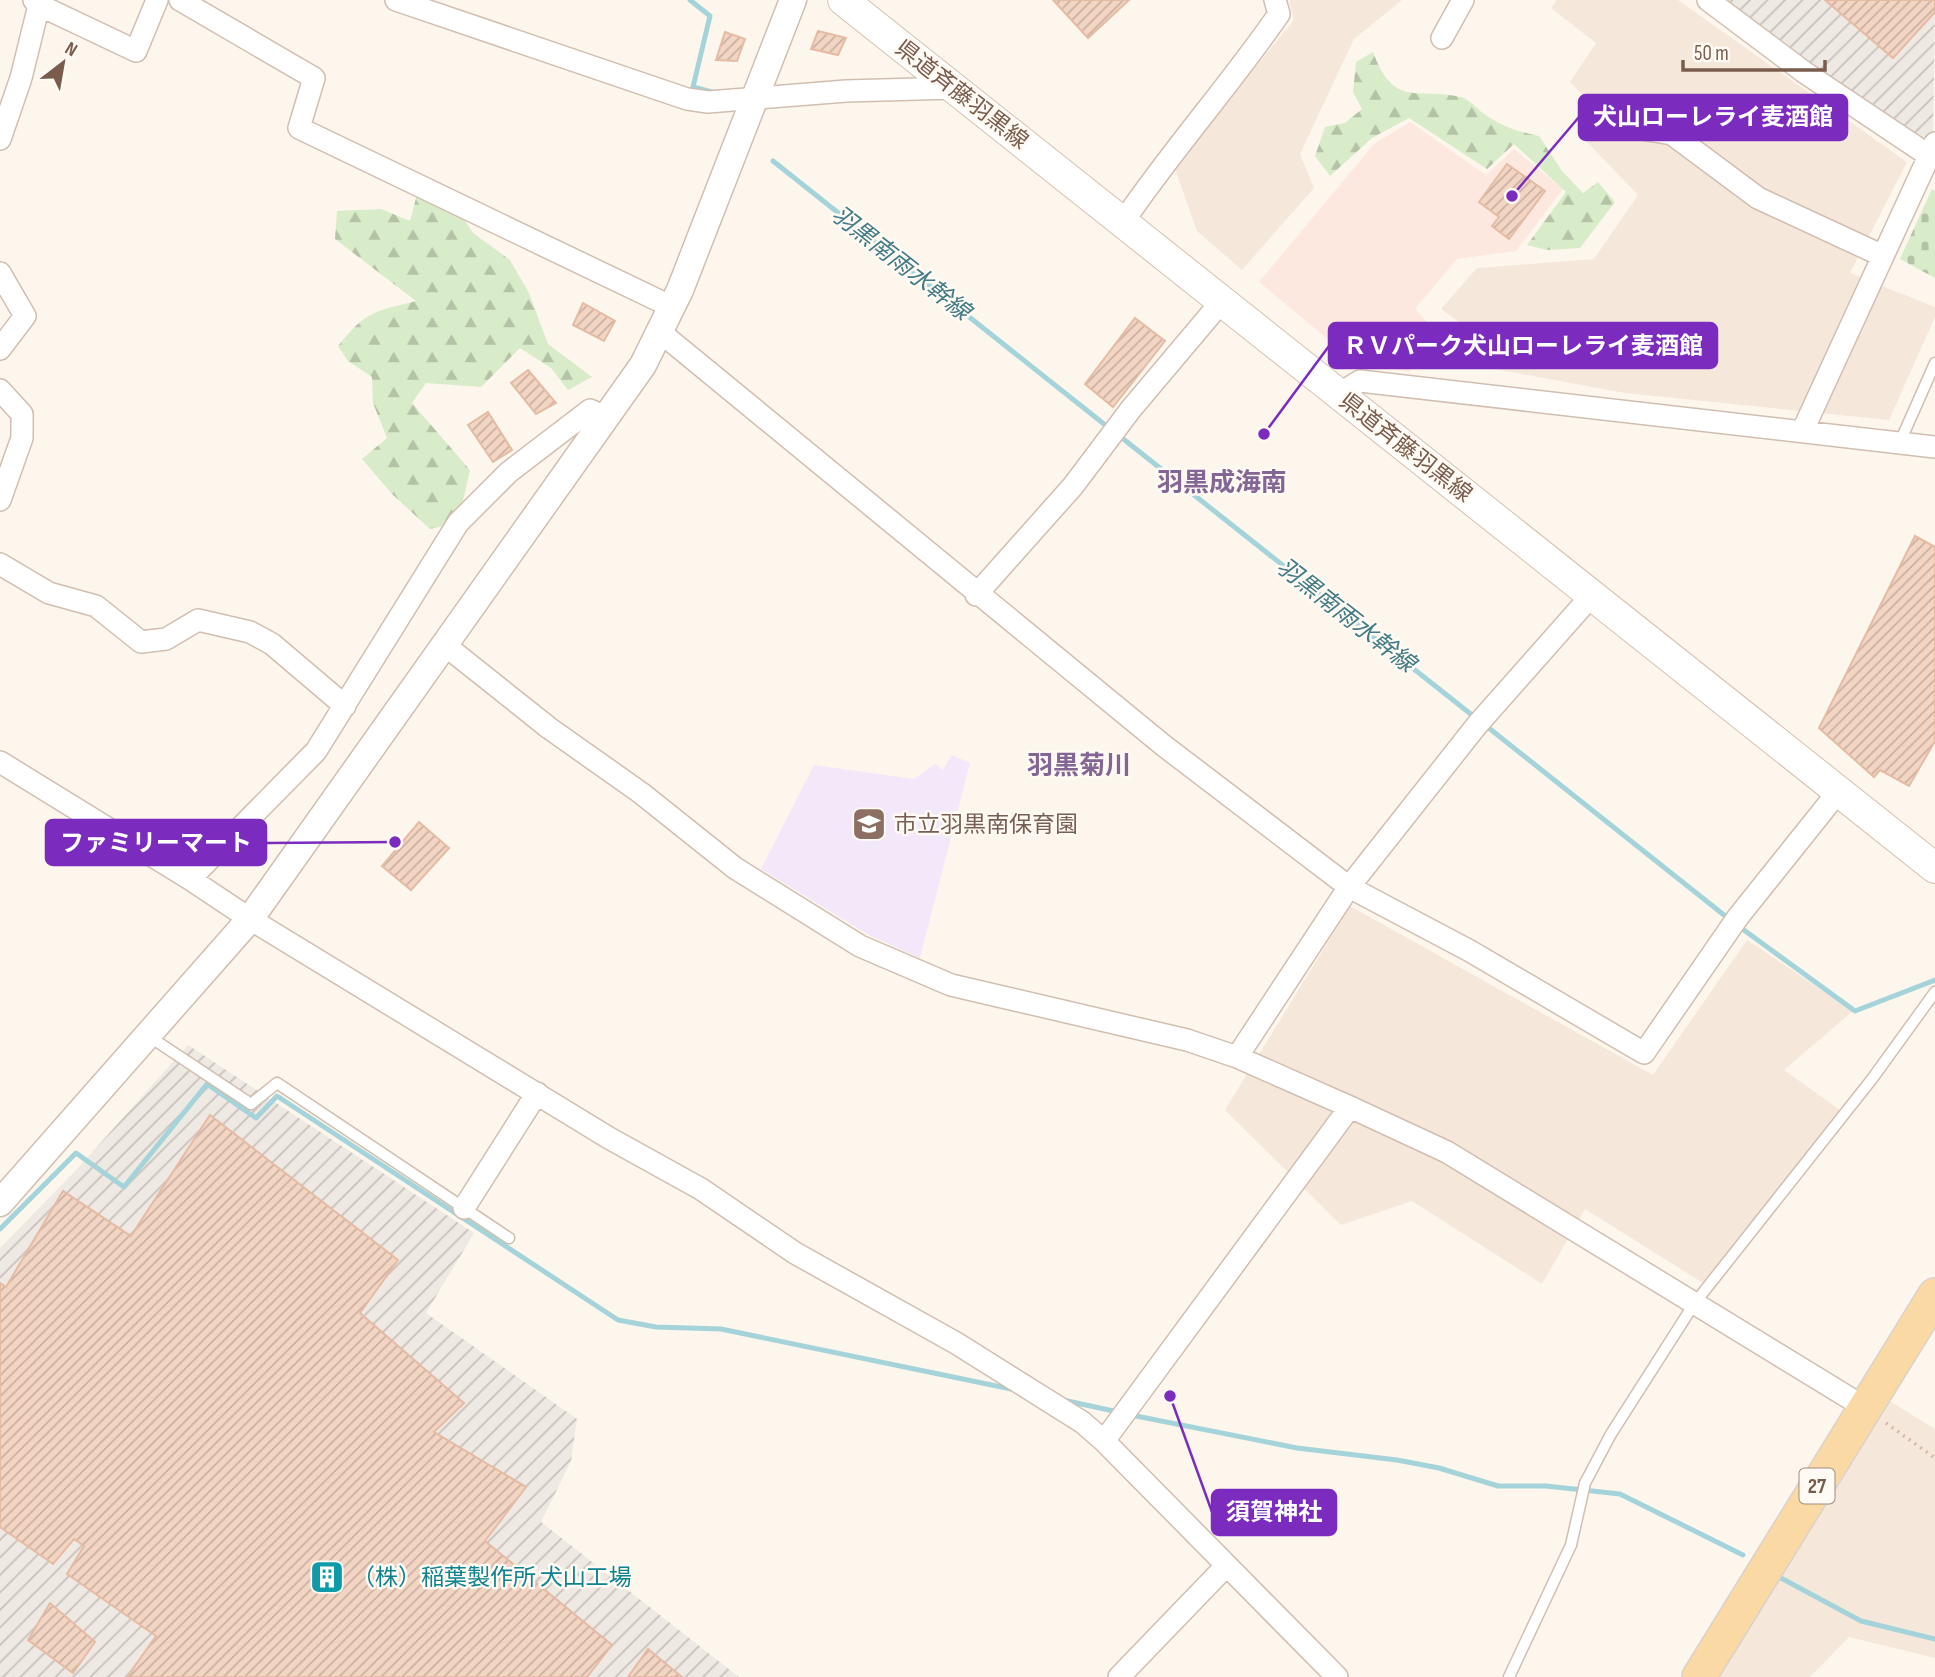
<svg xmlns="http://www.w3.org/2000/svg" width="1935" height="1677" viewBox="0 0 1935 1677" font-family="'Sofia Sans Condensed','Noto Sans JP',sans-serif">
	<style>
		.residential { fill: #f5e8da }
		.commercial { fill: #fde8e0 }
		.industrial { fill: url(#industrial-furrows) }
		.education { fill: #f3e8fa }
		.forest { fill: url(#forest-firs) }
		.cemetery { fill: url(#cemetery-stones) }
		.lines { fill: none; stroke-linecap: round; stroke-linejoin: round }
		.stream { stroke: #a5d3da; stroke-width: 5 }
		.building { fill: url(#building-hatch); stroke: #e6bba3; stroke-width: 2 }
		.service-casing { stroke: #d1beb0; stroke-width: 13 }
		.minor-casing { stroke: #d1beb0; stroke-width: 24 }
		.tertiary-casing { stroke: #d1beb0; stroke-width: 29 }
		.secondary-casing { stroke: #d6c0b0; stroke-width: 32 }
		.primary-casing { stroke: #dad1cd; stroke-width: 36 }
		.path { stroke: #d9b8a5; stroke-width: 3.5; stroke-dasharray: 2 5; stroke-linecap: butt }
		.service { stroke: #fff; stroke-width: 10 }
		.minor { stroke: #fff; stroke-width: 21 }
		.tertiary { stroke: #fff; stroke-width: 26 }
		.secondary { stroke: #fff; stroke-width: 30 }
		.primary { stroke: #fbd9a5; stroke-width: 33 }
		.labels { text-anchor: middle; stroke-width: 5; stroke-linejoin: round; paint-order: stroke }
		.shield { fill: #fffaf3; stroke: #a28b7f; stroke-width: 2 }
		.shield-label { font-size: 21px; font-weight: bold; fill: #7a5c4d }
		.street-label { font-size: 23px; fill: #7a5c4d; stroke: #fffaf3 }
		.education-label { font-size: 23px; fill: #785e54; stroke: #fffaf3; text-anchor: start }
		.culture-label { font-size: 23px; fill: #0d838f; stroke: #fffaf3; text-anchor: start }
		.water-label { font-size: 24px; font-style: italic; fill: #437c86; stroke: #fffaf3 }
		.quarter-label { font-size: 26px; font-weight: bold; fill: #846695; stroke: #fffaf3 }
		.leader { fill: none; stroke: #7b2cbf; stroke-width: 2.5 }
		.callout-dot { fill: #7b2cbf; stroke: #fffaf3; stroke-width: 2.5 }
		.callout { fill: #7b2cbf; stroke: #7b2cbf; stroke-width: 2.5 }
		.callout-label { font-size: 24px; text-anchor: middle; font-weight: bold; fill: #fff }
	</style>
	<defs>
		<pattern id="industrial-furrows" width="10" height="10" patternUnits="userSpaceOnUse" patternTransform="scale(1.75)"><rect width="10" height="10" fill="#efe9e4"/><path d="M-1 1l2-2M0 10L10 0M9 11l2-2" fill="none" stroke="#c7c0bb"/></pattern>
		<pattern id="forest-firs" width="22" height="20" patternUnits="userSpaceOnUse" patternTransform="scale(1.75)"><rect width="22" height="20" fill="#d8ecc9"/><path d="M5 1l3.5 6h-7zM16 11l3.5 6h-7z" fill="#b4c2a5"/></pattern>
		<pattern id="cemetery-stones" width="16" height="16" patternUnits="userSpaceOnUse" patternTransform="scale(1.75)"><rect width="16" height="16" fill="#d8ecc9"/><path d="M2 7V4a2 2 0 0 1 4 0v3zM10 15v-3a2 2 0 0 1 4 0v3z" fill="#b4c2a5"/></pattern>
		<pattern id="building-hatch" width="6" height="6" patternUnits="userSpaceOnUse" patternTransform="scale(1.75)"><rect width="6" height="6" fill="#f3d5c3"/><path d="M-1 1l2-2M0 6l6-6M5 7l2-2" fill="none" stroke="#cab0a1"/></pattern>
	</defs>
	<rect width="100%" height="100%" fill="#fdf6ec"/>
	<path class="residential" d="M 1289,0 L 1402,0 L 1354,39 L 1300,154 L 1314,188 L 1242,270 L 1197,231 L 1174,166 L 1294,20 Z
		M 1557,0 L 1678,0 L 1907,162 L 1850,273 L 1935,307 L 1935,317 L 1889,420 L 1625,393 L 1440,359 L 1467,328 L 1441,309 L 1477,268 L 1594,259 L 1638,195 L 1587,142 L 1597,110 L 1570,82 L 1596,43 L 1551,8 Z
		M 1350,906 L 1653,1075 L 1747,940 L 1853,1011 L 1784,1070 L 1847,1115 L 1714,1290 L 1585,1209 L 1542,1284 L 1412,1201 L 1341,1225 L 1225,1110 Z
		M 1888,1400 L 1935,1429 L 1935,1658 L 1849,1637 L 1810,1677 L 1720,1677 Z"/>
	<path class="commercial" d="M 1410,122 L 1486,175 L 1514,149 L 1563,189 L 1516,251 L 1457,259 L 1415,309 L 1440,335 L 1409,372 L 1355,362 L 1259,282 L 1374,144 Z"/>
	<path class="industrial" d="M 1725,0 L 1935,0 L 1933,133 L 1919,139 L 1813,68 Z
		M 188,1045 L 474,1233 L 426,1313 L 577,1419 L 571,1461 L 541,1522 L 739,1677 L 0,1677 L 0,1248 L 79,1167 Z"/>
	<path class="education" d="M 952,755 L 970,763 L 920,958 L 869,935 L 761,869 L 814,765 L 914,779 L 935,764 L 943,770 Z"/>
	<path class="forest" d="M 1373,52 C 1394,109 1417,87 1461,97 C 1469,99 1477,109 1483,113 C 1501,126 1518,132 1539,136 L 1562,171 L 1583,193 L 1598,182 L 1615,202 L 1580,248 L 1547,250 L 1527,245 L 1566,192 L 1514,144 L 1487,169 L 1409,118 L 1372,138 L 1330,176 L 1315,156 L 1325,127 L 1345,123 L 1362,109 L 1353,92 L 1356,62 Z
		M 419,187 L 448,196 L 473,233 L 510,260 L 529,293 L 548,344 L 592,377 L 568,390 L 551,368 L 520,348 L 481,387 L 426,383 L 412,403 L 470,470 L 458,523 L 430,529 L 392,494 L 362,459 L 387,438 L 373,403 L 372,377 L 348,361 L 338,346 C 367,310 374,312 416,301 L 335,239 L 337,211 L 381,209 L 410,221 Z"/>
	<path class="cemetery" d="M 1932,189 L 1935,191 L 1935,278 L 1900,259 Z"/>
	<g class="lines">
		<path class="stream" d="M 690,0 L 710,16 L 693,87 L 716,93
			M 773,161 L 1109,428
			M 1117,434 L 1477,719
			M 1485,725 L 1729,919
			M 1737,925 L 1855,1011 L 1935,980
			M 0,1229 L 76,1153 L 124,1187 L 207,1084 L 256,1118 L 277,1096 L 618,1320 L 656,1327 L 721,1329 L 1016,1390
			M 1063,1400 L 1118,1412
			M 1131,1415 L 1297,1448 L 1397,1460 L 1439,1468 L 1498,1486 L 1546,1486 L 1620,1494 L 1743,1555
			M 1779,1577 L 1861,1621 L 1935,1639"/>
	</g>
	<path class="building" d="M 1053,0 L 1129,0 L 1088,38 Z
		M 1825,0 L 1935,0 L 1935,12 L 1893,58 Z
		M 818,31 L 846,38 L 838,55 L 811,49 Z
		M 725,32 L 745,39 L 737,61 L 716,60 Z
		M 1507,164 L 1545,191 L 1509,239 L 1492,226 L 1499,217 L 1479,202 Z
		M 583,303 L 615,321 L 604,341 L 573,325 Z
		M 1135,318 L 1165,341 L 1113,407 L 1085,384 Z
		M 528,370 L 556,403 L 536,414 L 511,383 Z
		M 488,412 L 512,450 L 493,462 L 468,425 Z
		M 1915,536 L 1935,547 L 1935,741 L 1909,786 L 1880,770 L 1874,777 L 1819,728 Z
		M 419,822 L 449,848 L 411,890 L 382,866 Z
		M 210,1115 L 398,1260 L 360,1313 L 464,1403 L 434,1432 L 526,1487 L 485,1541 L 612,1645 L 587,1677 L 127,1677 L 156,1636 L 67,1574 L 84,1546 L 74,1539 L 53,1564 L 0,1527 L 0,1283 L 6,1287 L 63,1191 L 131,1236 Z
		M 50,1603 L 95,1642 L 73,1673 L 28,1640 Z
		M 648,1649 L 682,1677 L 628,1677 Z"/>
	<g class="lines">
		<g class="service-casing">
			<path id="service" d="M 1900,442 L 1935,363
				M 150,1037 L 251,1104 L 277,1083 L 509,1238
				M 1509,1677 L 1571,1545 L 1585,1483 L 1611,1434 L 1694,1304 L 1872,1079 L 1935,992"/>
		</g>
		<g class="minor-casing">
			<path id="minor" d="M 180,0 L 314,78 L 299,128 L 672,307
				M 396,0 L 687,99 L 708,102 L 846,91 L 954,88
				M 1708,0 L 1804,72 L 1928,155
				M 39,5 L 136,51 L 157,0
				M 1442,38 L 1463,0
				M 1632,123 L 1648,130 L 1672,134 L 1758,198 L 1883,256
				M 0,139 L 21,78 L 39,5 L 34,0
				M 1123,222 C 1172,150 1230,85 1279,14 L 1275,0
				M 0,273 L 25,316 L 0,349
				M 660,332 L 1163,745 L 1349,887 L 1470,951 L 1644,1053 L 1738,917 L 1838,792
				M 0,390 L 22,414 L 22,438 L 0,500
				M 1339,394 L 1360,381 L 1935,447
				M 1803,430 L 1935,143
				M 0,564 L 49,593 L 96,606 L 141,642 L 166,639 L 198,620 L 250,632 L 272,644 L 345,706
				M 976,595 L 1073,486 L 1131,409 L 1222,301
				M 446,646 L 549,728 L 641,793 L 735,868 L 860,946 L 951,985 L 1187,1040 L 1237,1057 L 1350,1107 L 1447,1152 L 1864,1407
				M 0,762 L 190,879 L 250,919 L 609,1138 L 701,1189 L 795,1253 L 956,1343 L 1082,1422 L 1104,1441 L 1337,1677
				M 190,879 L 316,751 L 458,523 L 509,472 L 590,410 L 606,417
				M 1237,1057 L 1349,887 L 1477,725 L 1592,595
				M 464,1208 L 537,1093
				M 1104,1441 L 1350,1107
				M 1119,1677 L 1226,1566"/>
		</g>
		<g class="tertiary-casing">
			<path id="tertiary" d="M 0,1203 L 250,919 L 643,365 L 680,290 L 793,0"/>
		</g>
		<g class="secondary-casing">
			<path id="secondary" d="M 843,0 L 1935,868"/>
		</g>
		<g class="primary-casing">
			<path id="primary" d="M 1699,1677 L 1935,1295"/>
		</g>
		<path class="path" d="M 1886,1423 L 1935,1458"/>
		<use href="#service" class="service"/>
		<use href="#minor" class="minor"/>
		<use href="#tertiary" class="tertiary"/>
		<use href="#secondary" class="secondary"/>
		<use href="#primary" class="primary"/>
	</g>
	<defs>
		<g id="school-square" transform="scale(1.75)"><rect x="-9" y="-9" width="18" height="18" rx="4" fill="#8d6e63" stroke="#fffaf3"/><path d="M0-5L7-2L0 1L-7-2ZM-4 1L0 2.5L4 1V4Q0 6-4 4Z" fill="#fff"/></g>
		<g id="building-square" transform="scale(1.75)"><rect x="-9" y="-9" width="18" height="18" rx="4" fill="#0f9aa8" stroke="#fffaf3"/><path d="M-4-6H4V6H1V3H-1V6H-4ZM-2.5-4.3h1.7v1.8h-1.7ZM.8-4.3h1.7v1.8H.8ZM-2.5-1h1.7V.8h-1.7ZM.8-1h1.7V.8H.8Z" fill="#fff"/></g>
	</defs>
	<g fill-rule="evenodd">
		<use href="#school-square" x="869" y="824"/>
		<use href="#building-square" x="327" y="1577"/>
	</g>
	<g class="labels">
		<rect class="shield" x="1799.5" y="1468.5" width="35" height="35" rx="5"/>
		<g class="shield-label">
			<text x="1817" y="1493">27</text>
		</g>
		<g class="street-label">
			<text transform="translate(962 94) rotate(38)" y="8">県道斉藤羽黒線</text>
			<text transform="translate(1406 447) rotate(38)" y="8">県道斉藤羽黒線</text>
		</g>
		<g class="education-label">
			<text x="894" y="832">市立羽黒南保育園</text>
		</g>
		<g class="culture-label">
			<text x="352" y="1585">（株）稲葉製作所 犬山工場</text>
		</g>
		<g class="water-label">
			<text transform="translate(901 263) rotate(38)" y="8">羽黒南雨水幹線</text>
			<text transform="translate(1346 615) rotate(38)" y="8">羽黒南雨水幹線</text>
		</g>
		<g class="quarter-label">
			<text x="1222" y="491">羽黒成海南</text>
			<text x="1079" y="774">羽黒菊川</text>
		</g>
	</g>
	<path class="leader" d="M1512 196L1579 117M1264 434L1329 346M395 842L266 843M1170 1396L1212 1512"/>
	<g class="callout-dot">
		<circle cx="1512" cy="196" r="7"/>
		<circle cx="1264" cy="434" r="7"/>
		<circle cx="395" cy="842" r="7"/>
		<circle cx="1170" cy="1396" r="7"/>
	</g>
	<g class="callout">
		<rect x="1579" y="95" width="268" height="45" rx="7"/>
		<rect x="1329" y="323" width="388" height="45" rx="7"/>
		<rect x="46" y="820" width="220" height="45" rx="7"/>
		<rect x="1212" y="1490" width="124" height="45" rx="7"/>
	</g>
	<g class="callout-label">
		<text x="1713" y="125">犬山ローレライ麦酒館</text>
		<text x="1523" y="354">ＲＶパーク犬山ローレライ麦酒館</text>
		<text x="156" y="851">ファミリーマート</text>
		<text x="1274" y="1520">須賀神社</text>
	</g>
	<g transform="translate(63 63) rotate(31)" stroke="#fffaf3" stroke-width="5" paint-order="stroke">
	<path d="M0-5L12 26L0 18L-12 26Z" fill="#7a5c4d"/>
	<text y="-10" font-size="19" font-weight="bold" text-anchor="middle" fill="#7a5c4d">N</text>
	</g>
	<path d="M1683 60v10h142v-10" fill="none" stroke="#7a5c4d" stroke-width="3.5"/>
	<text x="1694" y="60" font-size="21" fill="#7a5c4d" stroke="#fffaf3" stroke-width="5" paint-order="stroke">50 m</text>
</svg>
